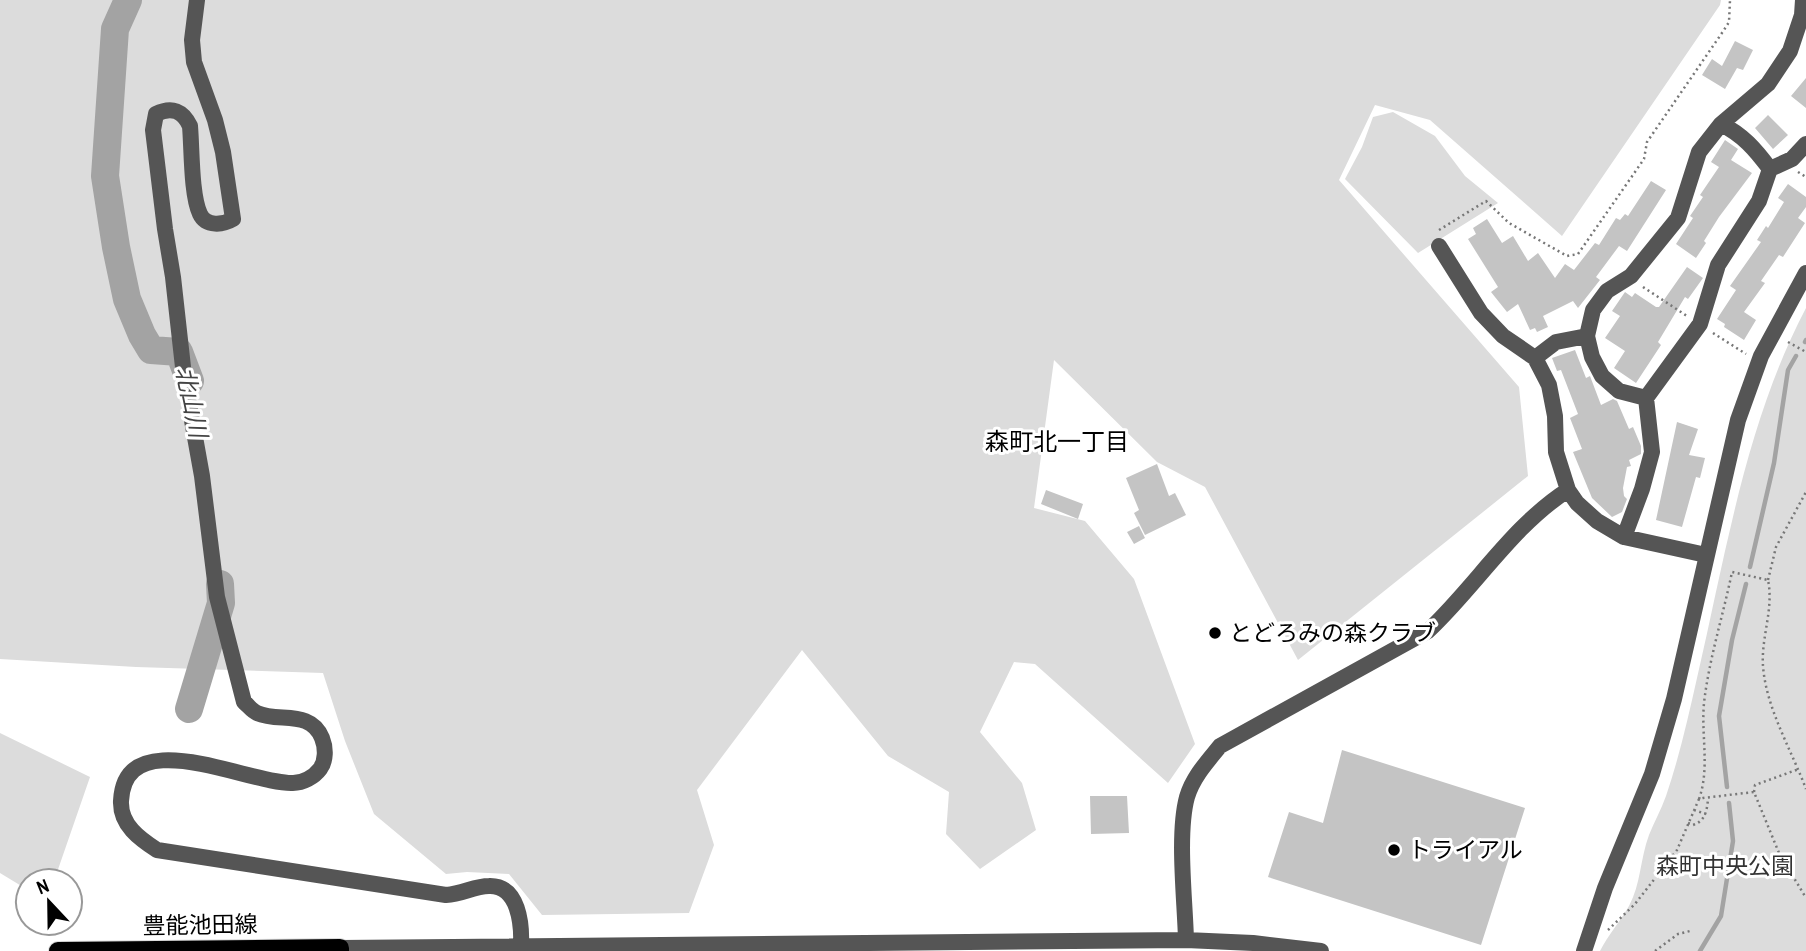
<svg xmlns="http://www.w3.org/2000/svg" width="1806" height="951" viewBox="0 0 1806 951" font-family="'Archivo Narrow','Noto Sans JP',sans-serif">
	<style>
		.green { fill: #dcdcdc }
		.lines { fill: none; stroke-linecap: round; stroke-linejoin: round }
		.stream { stroke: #a3a3a3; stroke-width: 4.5 }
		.river { stroke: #a3a3a3; stroke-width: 28 }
		.building { fill: #c4c4c4 }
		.major-casing { stroke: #dbdbdb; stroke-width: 20 }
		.path { stroke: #777; stroke-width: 2.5; stroke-dasharray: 2 3.5; stroke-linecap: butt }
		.minor { stroke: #555; stroke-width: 16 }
		.major { stroke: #000; stroke-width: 18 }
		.poi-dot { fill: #000; stroke: #fff; stroke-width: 2.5 }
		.labels { text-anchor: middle; stroke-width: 6; stroke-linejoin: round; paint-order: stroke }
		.poi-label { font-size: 23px; fill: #000; stroke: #fff; text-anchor: start }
		.park-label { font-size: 23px; fill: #333; stroke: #fff }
		.street-label { font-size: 23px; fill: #000; stroke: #fff }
		.water-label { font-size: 24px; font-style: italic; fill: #444; stroke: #fff }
		.neighbourhood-label { font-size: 24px; fill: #000; stroke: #fff }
	</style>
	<rect width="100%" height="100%" fill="#fff"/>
	<path class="green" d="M 0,0 L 1721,0 L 1720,5 L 1562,236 L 1430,120 L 1375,105 L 1339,180 L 1519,387 L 1528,476 L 1298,660 L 1205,487 L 1157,462 L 1054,360 L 1034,508 L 1085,521 L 1134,579 L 1195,744 L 1168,783 L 1035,664 L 1014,662 L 980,732 L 1022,783 L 1036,830 L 980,869 L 946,834 L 949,792 L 888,756 L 802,650 L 697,790 L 714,845 L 689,913 L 542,915 L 509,874 L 467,872 L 446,874 L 374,814 L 345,741 L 323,673 L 136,667 L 0,659 Z
		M 1393,112 L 1435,136 L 1465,176 L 1498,203 L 1418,253 L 1345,179 L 1362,147 L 1373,117 Z
		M 1806,308 L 1806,951 L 1600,951 C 1608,935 1620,922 1629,906 C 1641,884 1640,859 1649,835 C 1654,822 1661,810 1666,796 C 1679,758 1688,718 1697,678 C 1726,553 1746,422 1806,308 Z
		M 0,733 L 90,777 L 54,881 L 28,881 L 28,890 L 0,873 Z"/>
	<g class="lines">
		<path class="stream" d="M 1805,342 L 1806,340
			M 1750,567 L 1774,463 L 1788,370 L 1796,356
			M 1727,787 L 1719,716 L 1732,640 L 1746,584
			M 1700,951 L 1721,916 L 1733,841 L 1729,803"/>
		<path class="river" d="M 128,0 L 115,29 L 105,176 L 116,247 L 127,299 L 142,335 L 151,350 L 179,352 L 190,381
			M 189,709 L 221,603 L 220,584"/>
	</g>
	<path class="building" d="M 1735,41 L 1753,50 L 1743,70 L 1737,68 L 1725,89 L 1702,75 L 1712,59 L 1722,66 Z
		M 1806,78 L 1806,108 L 1791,96 Z
		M 1768,115 L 1788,135 L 1773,149 L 1755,128 Z
		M 1725,140 L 1738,149 L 1731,160 L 1752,173 L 1719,217 L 1704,241 L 1706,243 L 1696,258 L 1676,244 L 1693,218 L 1690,216 L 1703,197 L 1700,195 L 1719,167 L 1711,162 Z
		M 1651,181 L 1666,190 L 1627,251 L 1619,246 L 1596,277 L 1600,280 L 1578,308 L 1573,301 L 1543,316 L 1548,327 L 1537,332 L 1535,328 L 1530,330 L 1518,304 L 1507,312 L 1491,292 L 1498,287 L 1468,239 L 1476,234 L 1473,228 L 1487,219 L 1502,243 L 1513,236 L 1528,261 L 1538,253 L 1555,278 L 1565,264 L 1574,270 L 1595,243 L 1599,245 L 1616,218 L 1620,220 L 1625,214 L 1628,216 Z
		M 1788,184 L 1806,197 L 1806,207 L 1798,218 L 1805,223 L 1783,257 L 1779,255 L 1761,281 L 1765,283 L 1744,312 L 1756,320 L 1744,340 L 1724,327 L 1725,324 L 1717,319 L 1736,290 L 1730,286 L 1761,242 L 1757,240 L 1766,226 L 1768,228 L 1784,202 L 1778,198 Z
		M 1687,267 L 1703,278 L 1688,299 L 1685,297 L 1658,342 L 1661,345 L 1636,383 L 1614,368 L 1625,351 L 1605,338 L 1620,316 L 1612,311 L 1625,292 L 1632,297 L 1635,293 L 1656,307 L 1659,307 Z
		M 1575,350 L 1586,378 L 1590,376 L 1601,405 L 1613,399 L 1617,401 L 1629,429 L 1633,427 L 1641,446 L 1641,454 L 1629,460 L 1631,466 L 1627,467 L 1623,488 L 1624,496 L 1627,499 L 1622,512 L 1612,517 L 1592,498 L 1573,452 L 1582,449 L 1570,418 L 1578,414 L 1561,370 L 1557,371 L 1552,358 Z
		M 1677,422 L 1698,429 L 1689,455 L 1705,458 L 1700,478 L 1696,477 L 1682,527 L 1656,520 Z
		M 1157,464 L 1169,496 L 1175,493 L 1186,515 L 1145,535 L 1134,513 L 1139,510 L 1126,478 Z
		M 1046,490 L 1083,504 L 1078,519 L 1041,504 Z
		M 1139,526 L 1145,538 L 1134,544 L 1127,532 Z
		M 1342,750 L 1525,808 L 1481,945 L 1268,877 L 1289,812 L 1323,823 Z
		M 1090,796 L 1127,796 L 1129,833 L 1091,834 Z"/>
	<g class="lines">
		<g class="major-casing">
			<path id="major" d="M 58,951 L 340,948 L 340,951"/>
		</g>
		<path class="path" d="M 1798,172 L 1806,177
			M 1439,230 L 1486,201 L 1509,223 L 1567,256 L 1578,254 L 1644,159 L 1647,142 L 1724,30 L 1729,22 L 1730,0
			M 1643,287 L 1687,316
			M 1713,333 L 1746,354
			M 1788,342 L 1806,352
			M 1768,580 L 1776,547 L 1806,492
			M 1754,792 L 1755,785 L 1799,769
			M 1699,799 C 1710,768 1701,736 1704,703 C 1709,659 1723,616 1732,572 L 1768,580 C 1774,609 1761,637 1763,666 C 1766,708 1791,749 1806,789
			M 1694,810 L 1706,814
			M 1688,823 L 1693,825 C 1705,821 1707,811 1708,799
			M 1608,930 L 1635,904 L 1677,850 L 1699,799 L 1703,798 L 1754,792 L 1779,853 L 1806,898
			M 1655,951 L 1678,934 L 1690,931"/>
		<path class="minor" d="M 197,0 L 192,40 L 194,62 L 215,120 L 223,152 L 233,219 C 223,225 206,227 200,214 C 191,195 192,149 190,126 C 183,111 172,106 156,114 L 153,130 L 165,229 L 173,277 L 184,376 L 202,476 L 217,597 L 244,702 C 248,705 252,711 257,713 C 279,723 310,709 322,738 C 326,748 326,761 320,769 C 314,777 303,783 293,783 C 251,785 125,720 121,801 C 120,825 140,839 157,850 L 446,895 C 463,894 474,886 489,886 C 519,885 522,925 521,946
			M 1721,124 C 1743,135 1755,149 1770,169 L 1759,201 L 1718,265 L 1700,324 L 1646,398 L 1619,391 L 1602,376 L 1592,357 L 1587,336 L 1593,310 L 1607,291 L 1631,276 L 1678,218 L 1699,152 L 1721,124 L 1768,84 L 1790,51 L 1802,15 L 1803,0
			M 1770,169 L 1792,159 L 1806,144
			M 1439,246 L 1481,313 L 1503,336 L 1535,358 L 1549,385 L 1555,416 L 1556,452 L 1568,490 L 1577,503 L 1597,521 L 1624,537 L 1706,555
			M 1535,358 L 1556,342 L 1587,336
			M 1624,537 L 1642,489 L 1652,452 L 1646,398
			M 1186,940 C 1185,900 1177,834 1187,797 C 1193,777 1207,762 1220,746 L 1428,631 C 1476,586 1512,526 1568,490
			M 340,948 L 1186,940 L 1253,943 L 1321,951
			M 1584,951 L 1605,888 L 1652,774 L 1674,699 L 1738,420 L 1761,356 L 1806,273"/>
		<use href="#major" class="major"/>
	</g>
	<g class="poi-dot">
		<circle cx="1215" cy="633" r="7"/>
		<circle cx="1394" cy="850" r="7"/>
	</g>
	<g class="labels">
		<g class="poi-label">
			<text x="1229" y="641">とどろみの森クラブ</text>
			<text x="1408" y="858">トライアル</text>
		</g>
		<g class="park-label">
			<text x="1725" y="874">森町中央公園</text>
		</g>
		<g class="street-label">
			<text transform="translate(200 925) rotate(-1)" y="8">豊能池田線</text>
		</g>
		<g class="water-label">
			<text transform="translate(191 402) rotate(78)" y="8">北山川</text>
		</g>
		<g class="neighbourhood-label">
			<text x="1057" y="450">森町北一丁目</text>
		</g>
	</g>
	<g transform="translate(49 902) rotate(338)"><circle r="33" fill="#ffffff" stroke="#999999" stroke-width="2"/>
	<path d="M0-5L12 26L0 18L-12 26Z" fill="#000000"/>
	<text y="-10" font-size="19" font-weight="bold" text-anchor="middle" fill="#000000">N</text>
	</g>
</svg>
